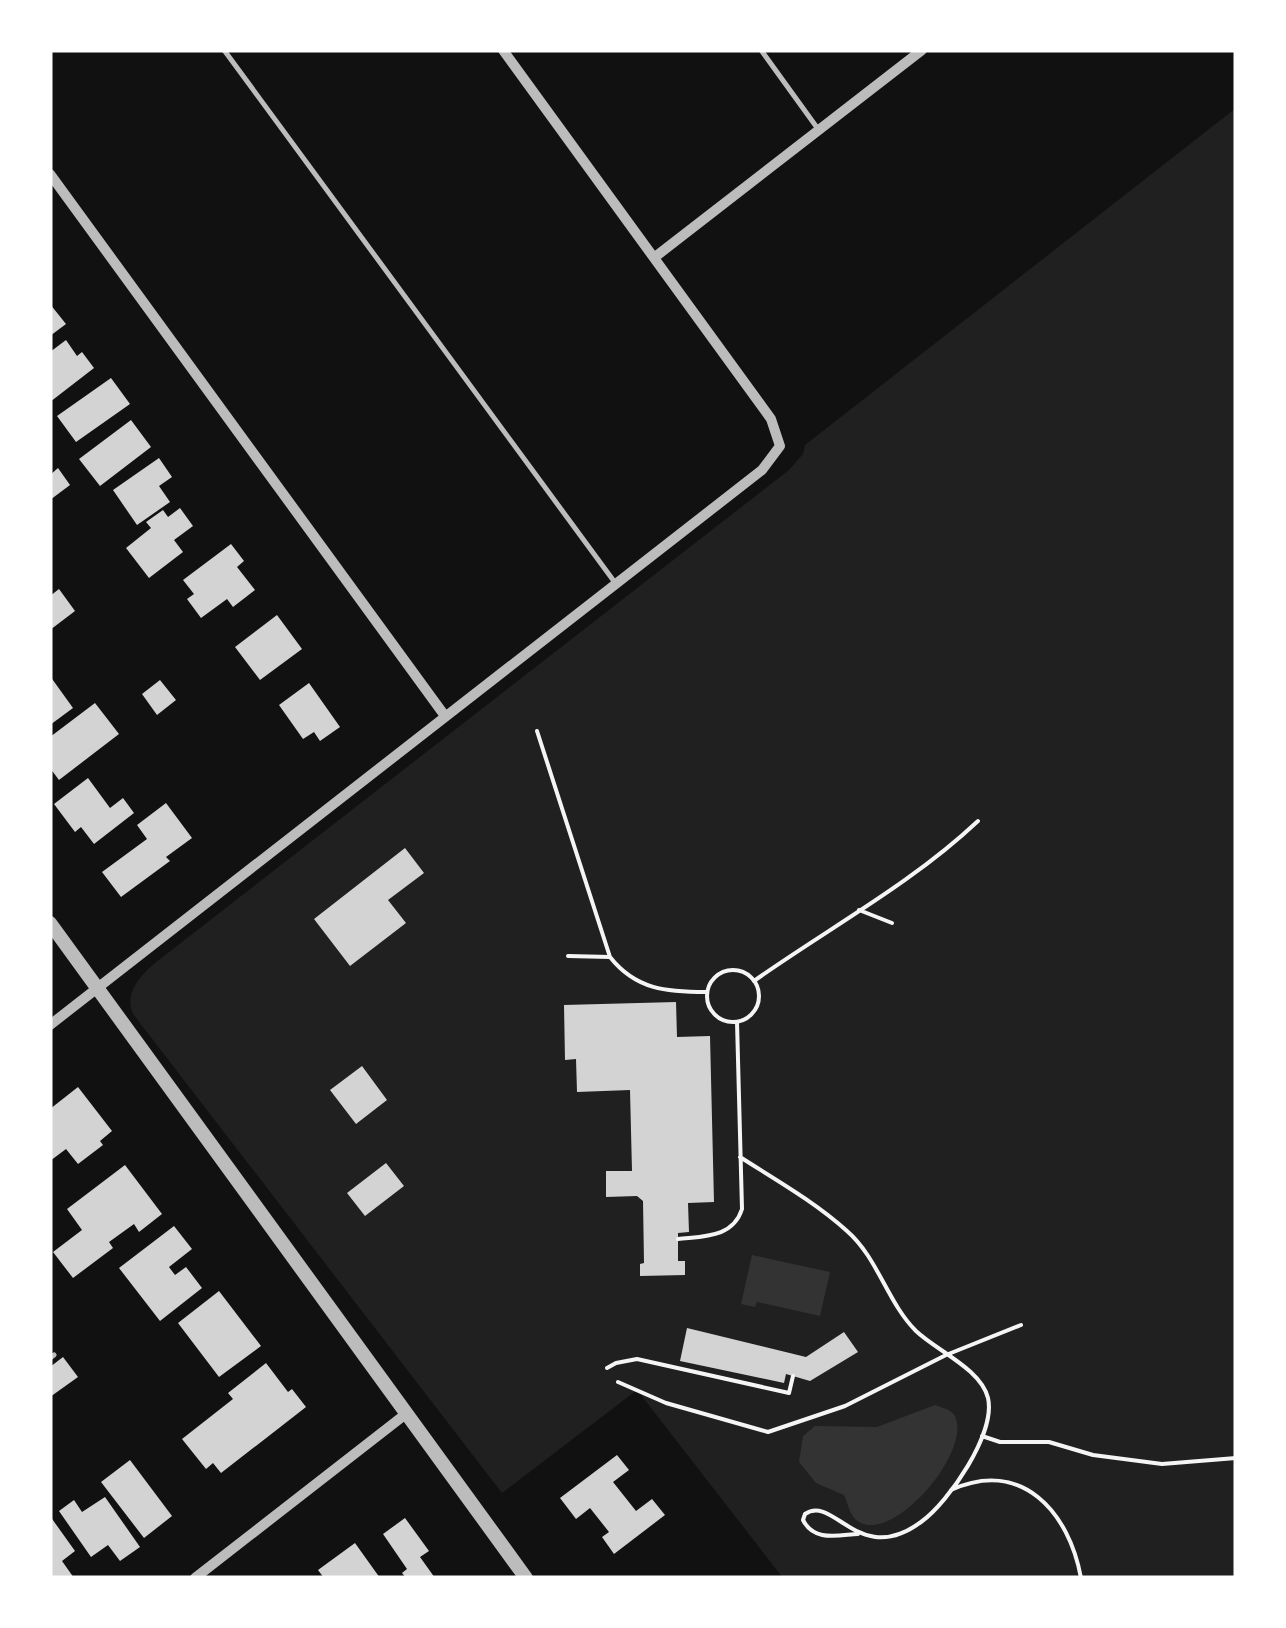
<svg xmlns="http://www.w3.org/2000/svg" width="1286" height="1628" viewBox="0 0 1286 1628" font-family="'IBM Plex Sans',sans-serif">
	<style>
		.green { fill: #202020 }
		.water { fill: #333 }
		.building { fill: #d3d3d3 }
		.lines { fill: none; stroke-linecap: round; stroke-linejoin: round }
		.path { stroke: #f5f5f5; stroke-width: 4 }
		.service { stroke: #bcbcbc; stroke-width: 5 }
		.minor { stroke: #bcbcbc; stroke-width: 10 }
		.tertiary { stroke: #bcbcbc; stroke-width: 14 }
	</style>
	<rect width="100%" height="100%" fill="#111"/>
	<path class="green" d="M 1236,108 L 1236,1578 L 783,1578 L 637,1390 L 502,1493 L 133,1014 C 124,993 140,976 155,963 L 789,470 L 803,454 L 805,445 Z"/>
	<path class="water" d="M 752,1255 L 830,1272 L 820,1316 L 757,1302 L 755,1307 L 741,1304 Z
		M 935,1405 C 942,1408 951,1409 955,1416 C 972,1452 894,1543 859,1522 C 850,1517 848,1504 844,1495 L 816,1483 L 799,1462 L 803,1436 L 815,1426 L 877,1427 Z"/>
	<path class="building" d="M 50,304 L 66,324 L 50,336 Z
		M 66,340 L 77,356 L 82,352 L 94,368 L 50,402 L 50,352 Z
		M 111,378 L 130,404 L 76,442 L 57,416 Z
		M 131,420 L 151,447 L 100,486 L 79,459 Z
		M 159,458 L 172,477 L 159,486 L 170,502 L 137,525 L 113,490 Z
		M 58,468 L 70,485 L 50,500 L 50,475 Z
		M 180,508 L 193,526 L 174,540 L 183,552 L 149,578 L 126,548 L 151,528 L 146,522 L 163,510 L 168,517 Z
		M 231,544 L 244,561 L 237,567 L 255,590 L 233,607 L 227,599 L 201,618 L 187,599 L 194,594 L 183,580 Z
		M 59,589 L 75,611 L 50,630 L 50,596 Z
		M 277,615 L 302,649 L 260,680 L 235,647 Z
		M 50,676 L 73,708 L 50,725 Z
		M 160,680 L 176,700 L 157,715 L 142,694 Z
		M 309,683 L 340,727 L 320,741 L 314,732 L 303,739 L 279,705 Z
		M 95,703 L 119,734 L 59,780 L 50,768 L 50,737 Z
		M 88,778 L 110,808 L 123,798 L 134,813 L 94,844 L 81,827 L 75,832 L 54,804 Z
		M 166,803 L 192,838 L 166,857 L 170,861 L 121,897 L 102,872 L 147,839 L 137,825 Z
		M 405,848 L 424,873 L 388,900 L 406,923 L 350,966 L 314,919 Z
		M 676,1002 L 677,1037 L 710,1036 L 714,1202 L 688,1203 L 689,1232 L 678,1233 L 678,1261 L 685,1261 L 685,1275 L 640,1276 L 640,1264 L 644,1263 L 643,1201 L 637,1196 L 606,1197 L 606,1171 L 632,1171 L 630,1090 L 577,1092 L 576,1059 L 565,1060 L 564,1005 Z
		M 362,1066 L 387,1100 L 356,1124 L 330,1090 Z
		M 78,1087 L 112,1131 L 100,1141 L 103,1145 L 78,1164 L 66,1149 L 50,1161 L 50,1109 Z
		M 386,1163 L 404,1186 L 365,1216 L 347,1193 Z
		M 125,1165 L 162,1214 L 139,1232 L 134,1224 L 109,1242 L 113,1248 L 73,1278 L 53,1252 L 82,1230 L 67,1209 Z
		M 174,1226 L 192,1249 L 169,1267 L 175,1275 L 186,1267 L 202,1288 L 160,1321 L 119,1268 Z
		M 219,1291 L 261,1346 L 219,1377 L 178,1323 Z
		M 687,1328 L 806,1357 L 844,1332 L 858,1352 L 810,1381 L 786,1374 L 784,1383 L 680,1361 Z
		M 63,1357 L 78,1377 L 50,1397 L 50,1367 Z
		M 266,1363 L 288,1392 L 292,1389 L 306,1407 L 221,1473 L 213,1463 L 206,1469 L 182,1439 L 233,1399 L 228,1393 Z
		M 617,1455 L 629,1470 L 613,1482 L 636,1511 L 652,1499 L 665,1515 L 614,1554 L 602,1537 L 609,1532 L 590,1508 L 576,1519 L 560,1498 Z
		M 130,1460 L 172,1516 L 144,1538 L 101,1482 Z
		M 105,1497 L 140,1547 L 120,1561 L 108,1545 L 91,1557 L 59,1511 L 74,1500 L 82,1512 Z
		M 50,1516 L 75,1551 L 62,1561 L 74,1578 L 50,1578 Z
		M 405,1518 L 429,1551 L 420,1557 L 435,1578 L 406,1578 L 402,1573 L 407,1569 L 383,1534 Z
		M 355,1543 L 380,1578 L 324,1578 L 318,1570 Z"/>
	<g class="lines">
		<path class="path" d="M 537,731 L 610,957 C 636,990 667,992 707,992
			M 859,910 L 892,923
			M 568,956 L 610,957
			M707 996a26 26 0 1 1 52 0a26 26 0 1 1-52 0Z
			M 754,981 C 829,928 911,884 978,821
			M 740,1157 C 776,1180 815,1202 847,1231 C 878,1258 887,1302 916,1331 C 937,1351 981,1369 988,1398 C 996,1433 949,1502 921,1522 C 859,1568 834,1494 805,1514 L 803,1520 C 814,1542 838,1535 858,1534
			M 678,1239 C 703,1236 733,1238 742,1209 L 737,1022
			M 607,1368 L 616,1363 L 637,1359 L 789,1393 L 793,1376
			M 618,1382 L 666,1403 L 768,1432 L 845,1406 L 946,1355 L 1021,1325
			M 982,1436 L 1000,1442 L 1049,1442 L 1093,1455 L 1162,1464 L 1236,1458
			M 951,1490 C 1022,1458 1069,1512 1081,1578"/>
		<path class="service" d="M 224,50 L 616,584
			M 761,50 L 818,129
			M 50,1358 L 54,1355"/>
		<path class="minor" d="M 50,174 L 445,716
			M 655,257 L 922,50
			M 50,1025 L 762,470 L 780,446 L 771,419 L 503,50
			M 195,1578 L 407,1413"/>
		<path class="tertiary" d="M 50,923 L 526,1578"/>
	</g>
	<rect width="1286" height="1628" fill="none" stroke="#ffffff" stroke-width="105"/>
</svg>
